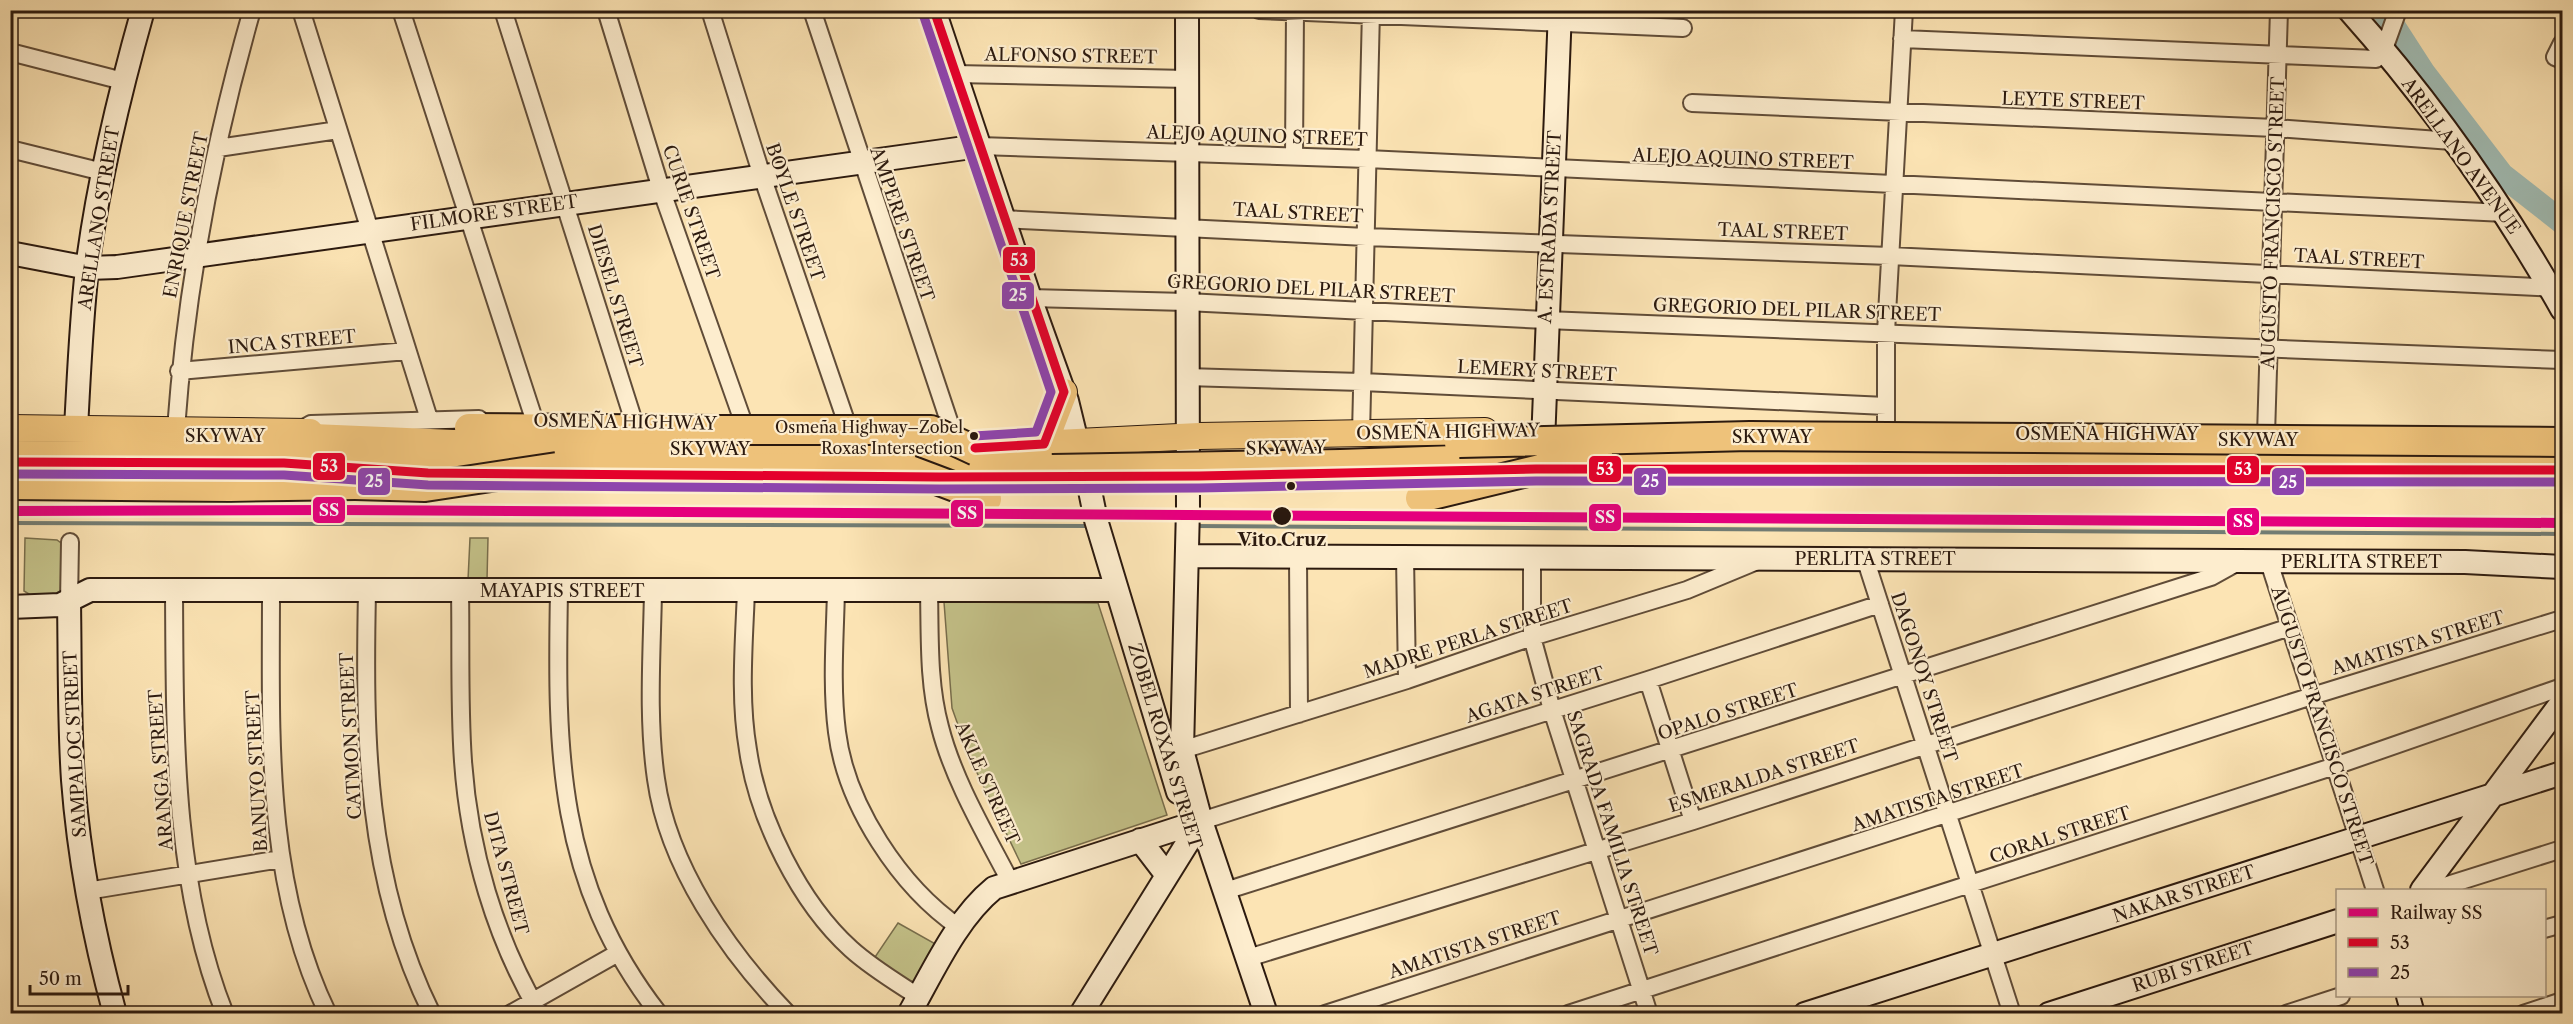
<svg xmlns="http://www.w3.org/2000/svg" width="2573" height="1024" viewBox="0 0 2573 1024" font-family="'Libre Caslon Text',serif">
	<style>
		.green { fill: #c4c289; stroke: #786e4c; stroke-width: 1.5 }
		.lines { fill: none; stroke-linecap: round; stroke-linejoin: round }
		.stream { stroke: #727c73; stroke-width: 4 }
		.river { stroke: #a1bdb5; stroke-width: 24 }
		.street-casing { stroke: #604c38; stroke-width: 20 }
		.secondary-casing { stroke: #2c1a0f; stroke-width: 26 }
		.primary-casing { stroke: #2c1a0f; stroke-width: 28 }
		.highway-casing { stroke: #2c1a0f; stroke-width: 32 }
		.street { stroke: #fdedce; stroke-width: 16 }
		.secondary { stroke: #fdedce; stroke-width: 22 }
		.primary { stroke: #eec27a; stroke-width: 26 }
		.highway { stroke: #eec27a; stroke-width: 28 }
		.highway-bridge-casing { stroke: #2c1a0f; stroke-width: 32; stroke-linecap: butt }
		.highway-bridge { stroke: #eec27a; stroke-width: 28 }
		.bus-1-casing { stroke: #fdedce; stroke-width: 14 }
		.bus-2-casing { stroke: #fdedce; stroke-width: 14 }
		.bus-1 { stroke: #e4002b; stroke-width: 9 }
		.bus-2 { stroke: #8e44ad; stroke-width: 9 }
		.rail-1-casing { stroke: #fdedce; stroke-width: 15 }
		.rail-1 { stroke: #e5007d; stroke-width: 10 }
		.bus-dot { fill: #2c1a0f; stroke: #fdedce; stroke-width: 2 }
		.labels { text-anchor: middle; stroke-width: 4.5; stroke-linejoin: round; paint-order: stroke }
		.bus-label { font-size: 16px; fill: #2c1a0f; stroke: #fdedce; text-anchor: end }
		.street-label { font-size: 18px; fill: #2c1a0f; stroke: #fdedce }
		.stop-label { font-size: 18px; font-weight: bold; fill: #2c1a0f; stroke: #fdedce }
		.line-badge { stroke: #fdedce; stroke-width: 2 }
		.badge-label { font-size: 16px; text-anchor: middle; font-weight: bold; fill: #fff }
	</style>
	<rect width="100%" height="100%" fill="#fce4b4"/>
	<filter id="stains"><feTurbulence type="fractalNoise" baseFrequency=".00333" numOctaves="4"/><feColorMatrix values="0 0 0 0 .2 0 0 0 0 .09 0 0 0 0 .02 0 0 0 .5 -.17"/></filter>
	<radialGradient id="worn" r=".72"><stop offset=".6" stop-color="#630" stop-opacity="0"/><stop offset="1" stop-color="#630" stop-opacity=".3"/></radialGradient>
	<path class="green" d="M 25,538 L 57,540 L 65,546 L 69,593 L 42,602 L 24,591 Z
		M 470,538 L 488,538 L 487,580 L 468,580 Z
		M 944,602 L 1098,603 L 1167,815 L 1021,864 L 969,756 L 952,708 Z
		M 898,923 L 939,946 L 919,982 L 908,981 L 875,957 Z"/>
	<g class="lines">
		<path class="stream" d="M 10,523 L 1090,526
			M 1195,526 L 2562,534"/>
		<path class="river" d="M 2383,10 L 2423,72 L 2502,175 L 2562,222"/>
		<g class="street-casing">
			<path id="street" d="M 301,10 L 429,419
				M 401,10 L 534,419
				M 503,10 L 634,422
				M 606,10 L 661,189 L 744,424
				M 710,10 L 762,176 L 847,424
				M 812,10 L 956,442
				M 1259,10 L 1683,28
				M 1902,39 L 2376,59 L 2384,49 L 2398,10
				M 2562,43 L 2555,57 L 2562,60
				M 10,52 L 123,81
				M 955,74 L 1187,79
				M 1692,103 L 2275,128 L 2452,141
				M 979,146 L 1367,159 L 2505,213
				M 218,148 L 338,130
				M 10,149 L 103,172
				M 1294,156 L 1295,10
				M 1002,219 L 1366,237 L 1890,256 L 2557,288
				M 1030,298 L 1186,302 L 1546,320 L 2562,360
				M 179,371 L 407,351
				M 1186,377 L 1362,382 L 1886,406
				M 304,428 L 311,424 L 479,419
				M 176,429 C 186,288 213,146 252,10
				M 1886,433 L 1886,332 L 1904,10
				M 1361,434 L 1371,10
				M 2266,435 L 2279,10
				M 1405,556 L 1407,680
				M 1532,556 L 1532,637 L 1552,710 L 1649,1014
				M 1298,557 L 1299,714
				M 1865,558 L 2012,1014
				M 2269,562 L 2375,890
				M 836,590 C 835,637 831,685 837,732 C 846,805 900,887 960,928
				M 929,590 C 930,636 928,683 940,727 C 953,779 985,833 1010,881
				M 174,591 C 175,731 172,881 225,1014
				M 271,591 C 271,734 264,882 328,1014
				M 367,591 C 364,737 365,879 432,1014
				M 460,591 C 461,648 459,705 463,761 C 469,849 495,938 540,1014
				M 559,591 C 556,750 556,882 659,1014
				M 653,591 C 652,653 647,717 656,779 C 668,866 728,952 788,1014
				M 746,591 C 744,643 739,698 748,750 C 758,819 800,903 851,949 C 872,968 896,982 919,997
				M 69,602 L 70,542
				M 1648,680 L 1693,821
				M 1182,750 L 1407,680 L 1532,637 L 1687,590 L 1757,561
				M 1201,821 L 1648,680 L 1880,604
				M 2432,890 L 2562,849
				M 87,891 L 281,859
				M 1225,891 L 2211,577 L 2238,562
				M 2544,929 L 2562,924
				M 1248,958 L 1693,821 L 2290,627
				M 510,1014 L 618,953
				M 1325,1014 L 2312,696 L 2562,619
				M 1568,1014 L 2335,766 L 2562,687
				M 2286,1014 L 2341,996
				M 2523,1014 L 2562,1001"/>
		</g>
		<g class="secondary-casing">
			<path id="secondary" d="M 934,10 L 1030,298 L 1067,401 L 1077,442
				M 1187,10 L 1188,508 L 1182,750 L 1201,821 L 1266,1014
				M 2349,10 C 2430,101 2502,203 2562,309
				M 10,253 L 88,268 L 117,267 L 979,146
				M 76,428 C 79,375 81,322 87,269 C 98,181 119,95 143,10
				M 1543,443 L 1560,10
				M 1087,476 L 1096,520 L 1178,792
				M 1187,556 L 2465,562 L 2562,567
				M 69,602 C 70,661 69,721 73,780 C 79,859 94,937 115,1014
				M 10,607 L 60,605 L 90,590 L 1117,590
				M 1140,840 L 1166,874
				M 2422,890 L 2562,702
				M 2408,996 L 2413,1014
				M 909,1014 C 933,972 956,919 994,888 L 1201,821
				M 1081,1014 L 1201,821
				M 1805,1014 L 2562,773
				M 2049,1014 L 2338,921"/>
		</g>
		<g class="primary-casing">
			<path id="primary" d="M 10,428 L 310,432
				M 478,442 L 644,449 L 937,449 L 1199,436 L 1485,431
				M 1044,444 L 1064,392"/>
		</g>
		<g class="highway-casing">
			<path id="highway" d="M 469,428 L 719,430
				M 289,437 L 500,446
				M 10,455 L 284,456 L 557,467 L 1052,469
				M 1341,464 L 1598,455 L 2562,460
				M 10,485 L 230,487 L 355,485"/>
		</g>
		<use href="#street" class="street"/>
		<use href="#secondary" class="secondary"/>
		<use href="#primary" class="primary"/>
		<use href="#highway" class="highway"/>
		<g class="highway-bridge-casing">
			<path id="highway-bridge" d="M 719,430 L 931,430 L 976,451
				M 1459,443 L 1750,436 L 2562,442
				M 1052,469 L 1341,464
				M 910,470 L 987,499
				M 355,485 L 425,487 L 557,467
				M 1420,498 L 1598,455"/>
		</g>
		<use href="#highway-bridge" class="highway-bridge"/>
		<g class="bus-1-casing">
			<path id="bus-1" d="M 934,10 L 1064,392 L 1044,444 L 975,448
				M 10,462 L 284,463 L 428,473 L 939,477 L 1199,476 L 1536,469 L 2562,470"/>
		</g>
		<g class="bus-2-casing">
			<path id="bus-2" d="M 923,14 L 1051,392 L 1036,432 L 974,436
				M 10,474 L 284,475 L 428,485 L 939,489 L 1199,488 L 1536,481 L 2562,482"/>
		</g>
		<use href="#bus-1" class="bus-1"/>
		<use href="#bus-2" class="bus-2"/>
		<g class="rail-1-casing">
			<path id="rail-1" d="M 10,511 L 337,510 L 2562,523"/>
		</g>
		<use href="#rail-1" class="rail-1"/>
	</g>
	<g class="bus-dot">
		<circle cx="974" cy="436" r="5"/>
		<circle cx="1291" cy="486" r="5"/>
		<circle cx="1282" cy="516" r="10"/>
	</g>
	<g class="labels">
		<g class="bus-label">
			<text x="963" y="433">Osmeña Highway–Zobel<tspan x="963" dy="21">Roxas Intersection</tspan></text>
		</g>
		<g class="street-label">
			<text transform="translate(1071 56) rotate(1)" y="6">ALFONSO STREET</text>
			<text transform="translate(2073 101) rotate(2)" y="6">LEYTE STREET</text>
			<text transform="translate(1257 136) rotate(2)" y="6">ALEJO AQUINO STREET</text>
			<text transform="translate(2461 156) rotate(54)" y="6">ARELLANO AVENUE</text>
			<text transform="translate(1743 159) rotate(2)" y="6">ALEJO AQUINO STREET</text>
			<text transform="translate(691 212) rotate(71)" y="6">CURIE STREET</text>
			<text transform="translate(795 212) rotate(71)" y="6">BOYLE STREET</text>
			<text transform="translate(494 213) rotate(-8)" y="6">FILMORE STREET</text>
			<text transform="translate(1298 213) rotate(3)" y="6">TAAL STREET</text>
			<text transform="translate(186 215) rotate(-79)" y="6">ENRIQUE STREET</text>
			<text transform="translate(99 218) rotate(-81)" y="6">ARELLANO STREET</text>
			<text transform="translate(2273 223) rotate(-88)" y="6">AUGUSTO FRANCISCO STREET</text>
			<text transform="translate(902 224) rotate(71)" y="6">AMPERE STREET</text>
			<text transform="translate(1550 227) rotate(-87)" y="6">A. ESTRADA STREET</text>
			<text transform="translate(1783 232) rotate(2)" y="6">TAAL STREET</text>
			<text transform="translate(2359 259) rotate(3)" y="6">TAAL STREET</text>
			<text transform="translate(1311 289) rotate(3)" y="6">GREGORIO DEL PILAR STREET</text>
			<text transform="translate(615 296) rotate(73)" y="6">DIESEL STREET</text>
			<text transform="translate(1797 310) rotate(2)" y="6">GREGORIO DEL PILAR STREET</text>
			<text transform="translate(292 342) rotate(-5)" y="6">INCA STREET</text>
			<text transform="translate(1537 371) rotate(3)" y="6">LEMERY STREET</text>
			<text transform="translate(625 422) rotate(1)" y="6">OSMEÑA HIGHWAY</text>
			<text transform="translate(1448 432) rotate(-1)" y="6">OSMEÑA HIGHWAY</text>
			<text x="2107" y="440">OSMEÑA HIGHWAY</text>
			<text x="225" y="442">SKYWAY</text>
			<text x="1772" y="443">SKYWAY</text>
			<text x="2258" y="446">SKYWAY</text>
			<text transform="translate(1286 448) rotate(-1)" y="6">SKYWAY</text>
			<text x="710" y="455">SKYWAY</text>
			<text x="1875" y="565">PERLITA STREET</text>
			<text x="2361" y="568">PERLITA STREET</text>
			<text x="562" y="597">MAYAPIS STREET</text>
			<text transform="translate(1468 639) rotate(-18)" y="6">MADRE PERLA STREET</text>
			<text transform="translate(2418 643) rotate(-17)" y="6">AMATISTA STREET</text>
			<text transform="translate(1924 677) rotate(72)" y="6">DAGONOY STREET</text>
			<text transform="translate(1535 695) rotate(-18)" y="6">AGATA STREET</text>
			<text transform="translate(1728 712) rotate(-18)" y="6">OPALO STREET</text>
			<text transform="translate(2322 726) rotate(72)" y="6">AUGUSTO FRANCISCO STREET</text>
			<text transform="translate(351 736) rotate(-93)" y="6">CATMON STREET</text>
			<text transform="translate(75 744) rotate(-93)" y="6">SAMPALOC STREET</text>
			<text transform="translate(1165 746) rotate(73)" y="6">ZOBEL ROXAS STREET</text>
			<text transform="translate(161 770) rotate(-94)" y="6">ARANGA STREET</text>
			<text transform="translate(257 771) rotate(-93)" y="6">BANUYO STREET</text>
			<text transform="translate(1764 776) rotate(-18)" y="6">ESMERALDA STREET</text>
			<text transform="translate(987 783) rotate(66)" y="6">AKLE STREET</text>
			<text transform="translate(1938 798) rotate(-18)" y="6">AMATISTA STREET</text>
			<text transform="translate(1612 833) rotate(72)" y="6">SAGRADA FAMILIA STREET</text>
			<text transform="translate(2060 835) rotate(-18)" y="6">CORAL STREET</text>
			<text transform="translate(506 873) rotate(75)" y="6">DITA STREET</text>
			<text transform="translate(2184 894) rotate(-18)" y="6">NAKAR STREET</text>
			<text transform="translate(1475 945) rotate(-18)" y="6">AMATISTA STREET</text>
			<text transform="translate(2193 967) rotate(-18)" y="6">RUBI STREET</text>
		</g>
		<g class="stop-label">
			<text x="1282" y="546">Vito Cruz</text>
		</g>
	</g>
	<g class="line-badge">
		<rect x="1002" y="246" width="34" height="28" rx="6" fill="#e4002b"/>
		<rect x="1001" y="281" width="34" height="29" rx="6" fill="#8e44ad"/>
		<rect x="312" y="452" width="34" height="29" rx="6" fill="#e4002b"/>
		<rect x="1588" y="455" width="34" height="28" rx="6" fill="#e4002b"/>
		<rect x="2226" y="455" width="34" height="29" rx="6" fill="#e4002b"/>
		<rect x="1633" y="467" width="34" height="29" rx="6" fill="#8e44ad"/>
		<rect x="357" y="467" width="34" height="29" rx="6" fill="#8e44ad"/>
		<rect x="2271" y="467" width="34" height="29" rx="6" fill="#8e44ad"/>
		<rect x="312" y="496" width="34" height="28" rx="6" fill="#e5007d"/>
		<rect x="950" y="499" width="34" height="29" rx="6" fill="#e5007d"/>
		<rect x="1588" y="503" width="34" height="29" rx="6" fill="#e5007d"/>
		<rect x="2226" y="507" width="34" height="29" rx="6" fill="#e5007d"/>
	</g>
	<g class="badge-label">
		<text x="1019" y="266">53</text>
		<text x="1018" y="301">25</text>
		<text x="329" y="472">53</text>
		<text x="1605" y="475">53</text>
		<text x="2243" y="475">53</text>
		<text x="1650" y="487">25</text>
		<text x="374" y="487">25</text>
		<text x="2288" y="488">25</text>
		<text x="329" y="516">SS</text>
		<text x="967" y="519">SS</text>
		<text x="1605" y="523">SS</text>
		<text x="2243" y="527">SS</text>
	</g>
	<rect width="2573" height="1024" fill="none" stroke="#fce4b4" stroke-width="36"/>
	<rect x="12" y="12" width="2549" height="1000" fill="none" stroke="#2c1a0f" stroke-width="3"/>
	<rect x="18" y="18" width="2537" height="988" fill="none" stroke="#2c1a0f" stroke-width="1.5"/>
	<rect x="2336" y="889" width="210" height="108" fill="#fdedce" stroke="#a99982" stroke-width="1.5"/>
	<rect x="2348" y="908" width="30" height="9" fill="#e5007d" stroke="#a99982" stroke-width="1.5"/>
	<text x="2390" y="919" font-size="18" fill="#2c1a0f">Railway SS</text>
	<rect x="2348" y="938" width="30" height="9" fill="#e4002b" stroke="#a99982" stroke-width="1.5"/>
	<text x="2390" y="949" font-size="18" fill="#2c1a0f">53</text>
	<rect x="2348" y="968" width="30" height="9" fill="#8e44ad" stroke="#a99982" stroke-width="1.5"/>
	<text x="2390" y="979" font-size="18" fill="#2c1a0f">25</text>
	<path d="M30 985v9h98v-9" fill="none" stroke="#2c1a0f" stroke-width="3"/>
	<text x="39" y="985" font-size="18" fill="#2c1a0f" stroke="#fdedce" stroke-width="4.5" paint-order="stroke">50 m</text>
	<rect width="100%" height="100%" filter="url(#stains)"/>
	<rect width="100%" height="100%" fill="url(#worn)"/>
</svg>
